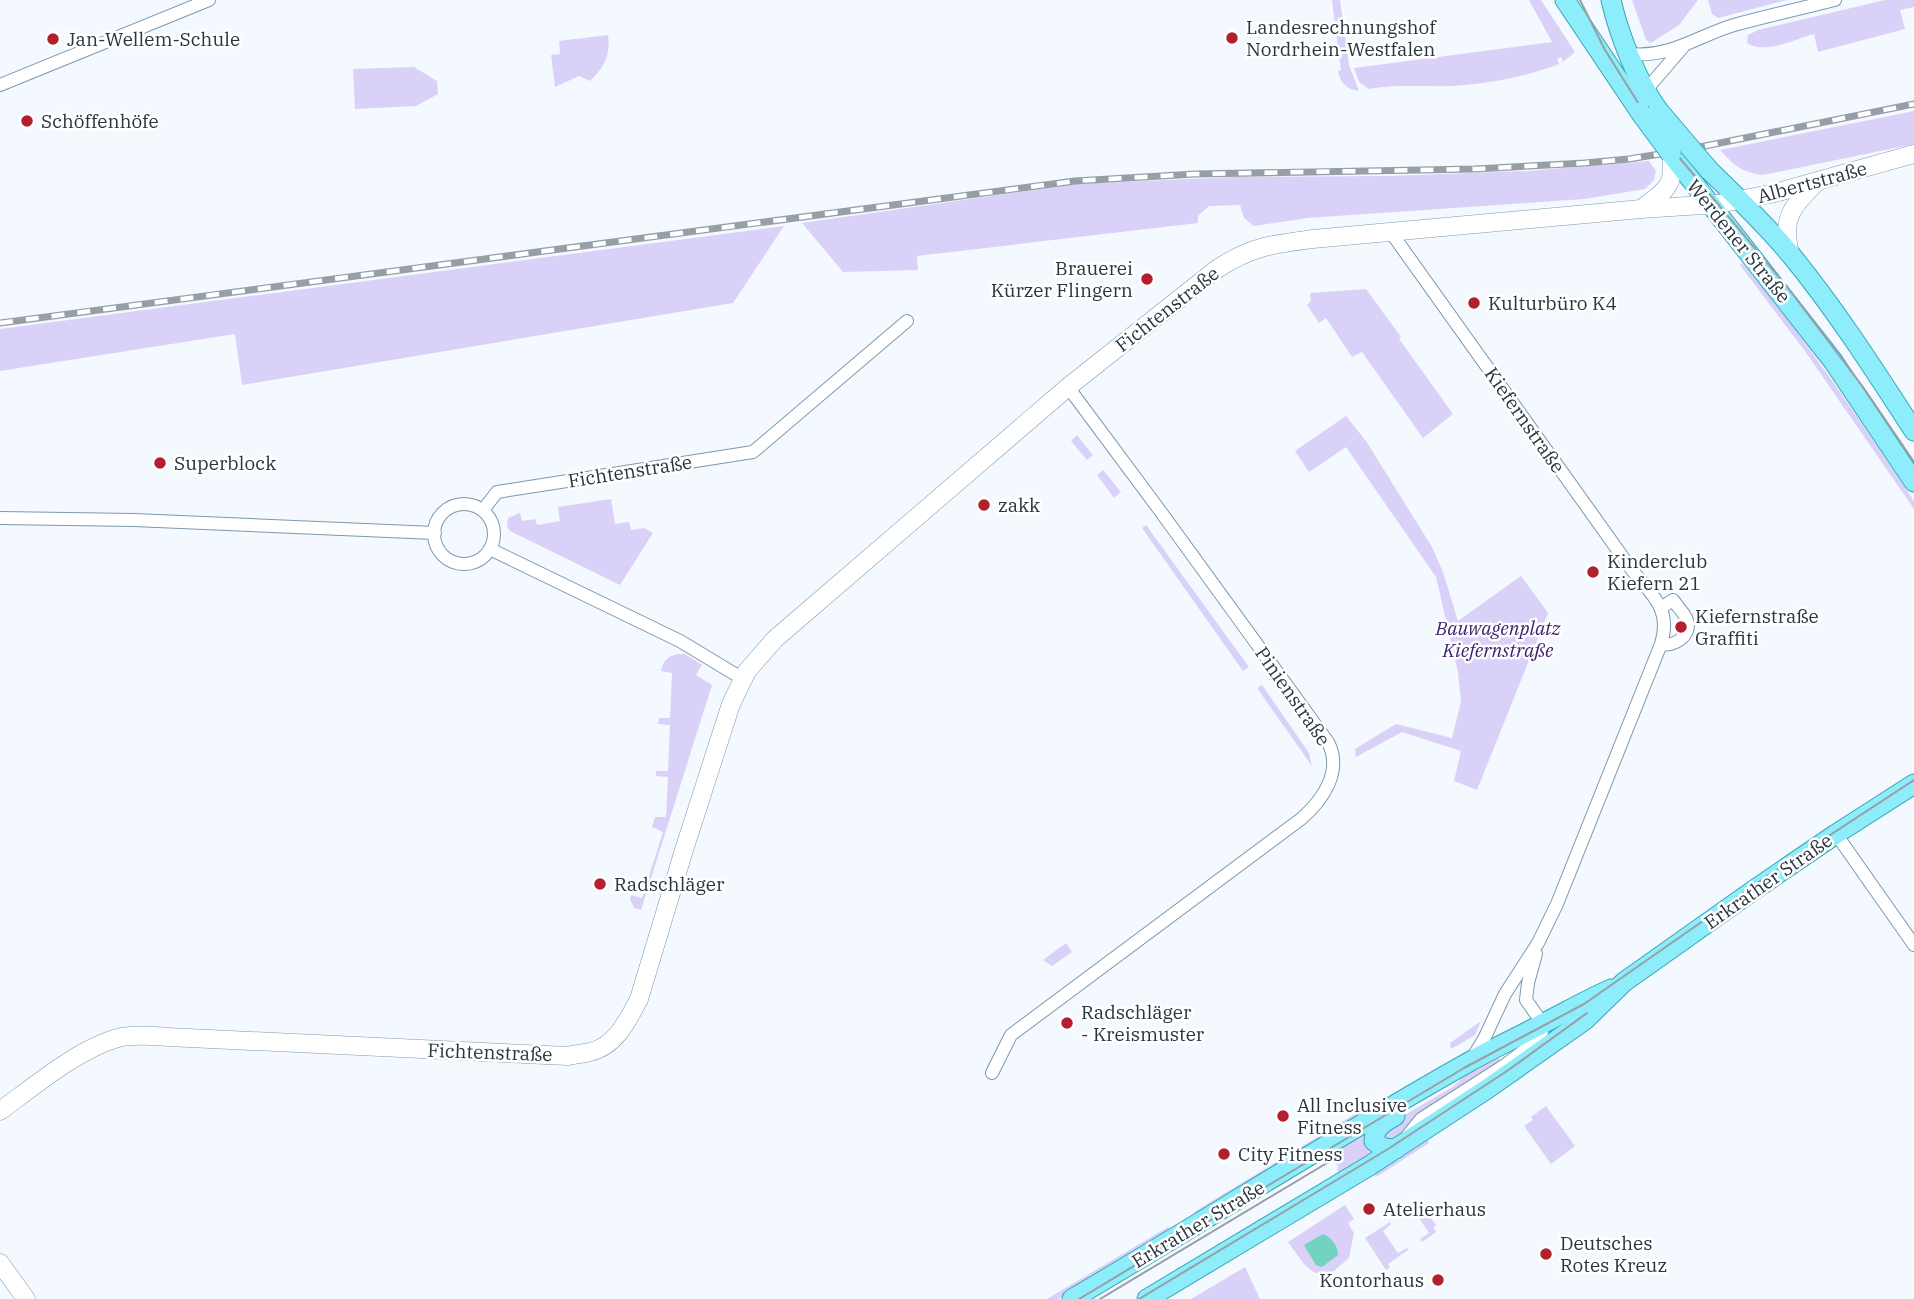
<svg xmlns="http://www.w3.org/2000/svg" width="1914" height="1299" viewBox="0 0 1914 1299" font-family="'IBM Plex Serif',serif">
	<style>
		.green { fill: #d9d1f8 }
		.water { fill: #70d4c0 }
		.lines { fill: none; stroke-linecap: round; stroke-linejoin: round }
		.street-casing { stroke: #7c99ab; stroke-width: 14 }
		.secondary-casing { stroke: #7c99ab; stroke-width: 19 }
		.primary-casing { stroke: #39a5b6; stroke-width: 21 }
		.street { stroke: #fff; stroke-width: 12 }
		.secondary { stroke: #fff; stroke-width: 18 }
		.primary { stroke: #8dedfa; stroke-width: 19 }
		.tram { stroke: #979fa6; stroke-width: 2 }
		.rail-casing { stroke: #979fa6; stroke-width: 7 }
		.rail { stroke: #fff; stroke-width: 4.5; stroke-dasharray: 13; stroke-linecap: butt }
		.primary-bridge-casing { stroke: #39a5b6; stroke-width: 21; stroke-linecap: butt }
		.primary-bridge { stroke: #8dedfa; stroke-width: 19 }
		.poi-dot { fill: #b2202e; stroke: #fff; stroke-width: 2.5 }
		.labels { text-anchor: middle; stroke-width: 5; stroke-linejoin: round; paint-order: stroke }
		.poi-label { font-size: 19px; fill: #2a363e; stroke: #fff; text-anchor: start }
		.street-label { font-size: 19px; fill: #2a363e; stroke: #fff }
		.park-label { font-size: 19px; font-style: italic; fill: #3f2271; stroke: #fff }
	</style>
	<rect width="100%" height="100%" fill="#f3f9fe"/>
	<path class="green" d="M 1332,0 L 1340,0 L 1349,65 L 1359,91 C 1347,90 1340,82 1338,71 L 1341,70 Z
		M 1529,0 L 1541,0 L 1575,52 L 1563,62 L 1561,57 L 1557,59 L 1559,64 C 1525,77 1489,84 1452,86 C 1425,87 1395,84 1369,89 L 1359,82 L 1354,68 L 1552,42 Z
		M 1632,0 L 1698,0 L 1679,25 L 1651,43 L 1646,40 Z
		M 1708,0 L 1787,0 L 1718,18 L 1712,14 Z
		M 1885,0 L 1914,0 L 1914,7 L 1900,10 L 1905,29 L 1818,52 L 1814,34 C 1795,39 1765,55 1747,43 L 1748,35 L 1758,30 Z
		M 608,35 C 611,56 604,67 590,81 L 579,76 L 555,87 L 551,55 L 560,54 L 559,41 Z
		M 414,67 L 437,81 L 438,94 L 416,106 L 355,109 L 353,69 Z
		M 1914,111 L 1914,144 L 1763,175 C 1741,172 1735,166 1720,150 Z
		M 1649,161 L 1656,171 L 1654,180 L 1645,189 L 1584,199 L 1308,218 L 1254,226 L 1244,218 L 1240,205 L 1209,206 L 1198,216 L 1198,223 L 917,256 L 918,270 L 843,272 L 802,223 L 1076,184 L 1234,177 L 1388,176 L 1528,171 Z
		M 784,226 L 733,303 L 242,385 L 235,334 L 0,371 L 0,329 Z
		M 1742,263 C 1806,338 1859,420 1914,501 L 1914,509 L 1807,354 L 1740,265 Z
		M 1366,289 L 1401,337 L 1399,339 L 1453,414 L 1423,438 L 1362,352 L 1352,357 L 1326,318 L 1319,323 L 1307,305 L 1311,301 L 1310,293 Z
		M 1346,416 L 1366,441 L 1432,547 L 1443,572 L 1458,621 L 1521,576 L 1548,613 L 1477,790 L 1454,781 L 1461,751 L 1402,732 L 1356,757 L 1355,749 L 1396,724 L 1452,738 L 1461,702 L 1458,672 L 1436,577 L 1346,447 L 1309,472 L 1295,451 Z
		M 1077,435 L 1093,455 L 1087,460 L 1071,441 Z
		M 1103,470 L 1121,492 L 1114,498 L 1097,475 Z
		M 611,499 L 615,524 L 629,522 L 631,530 L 644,528 L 653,533 L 620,585 L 510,531 L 507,527 L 508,518 L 520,513 L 522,521 L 535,519 L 537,525 L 560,521 L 558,507 Z
		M 1146,525 L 1249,667 L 1243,671 L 1142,528 Z
		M 677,654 L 685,654 L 702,665 L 696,675 L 712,685 L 641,910 L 634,908 L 630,899 L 631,895 L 642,898 L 663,832 L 652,827 L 655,817 L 666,817 L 668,777 L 656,776 L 656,771 L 668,771 L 670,725 L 658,724 L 659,718 L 670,718 L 672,673 L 661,671 C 663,661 667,657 677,654 Z
		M 1262,685 L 1309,753 L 1312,766 L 1257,688 Z
		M 1066,943 L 1072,952 L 1052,966 L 1043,960 Z
		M 1481,1021 L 1475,1035 L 1451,1049 L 1450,1043 Z
		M 1498,1055 L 1500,1062 L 1394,1141 L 1384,1140 L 1384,1127 L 1454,1086 L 1466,1074 Z
		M 1546,1106 L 1575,1146 L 1551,1164 L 1524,1126 L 1533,1120 L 1531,1117 Z
		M 1360,1111 L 1363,1115 L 1197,1216 L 1194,1212 Z
		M 1367,1130 L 1366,1140 L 1371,1155 L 1340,1175 L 1337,1170 L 1338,1166 L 1328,1154 Z
		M 1427,1138 L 1429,1143 L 1376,1177 L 1373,1173 L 1385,1164 L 1401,1159 L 1417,1144 Z
		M 1420,1202 L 1436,1225 L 1433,1228 L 1436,1232 L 1422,1242 L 1420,1239 L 1429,1233 L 1414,1211 L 1404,1216 L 1403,1214 Z
		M 1345,1205 L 1354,1219 L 1348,1223 L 1354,1233 L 1349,1258 L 1329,1275 C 1308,1277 1299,1256 1288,1242 Z
		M 1390,1222 L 1391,1224 L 1383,1231 L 1398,1253 L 1407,1248 L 1408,1250 L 1388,1264 L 1390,1267 L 1386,1270 L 1365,1238 Z
		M 1168,1227 L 1171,1232 L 1058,1299 L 1047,1299 Z
		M 1245,1267 L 1260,1299 L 1191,1299 Z"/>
	<path class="water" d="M 1323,1234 C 1332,1238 1338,1246 1338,1255 L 1322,1267 L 1316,1265 L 1304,1245 Z"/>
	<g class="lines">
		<g class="street-casing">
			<path id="street" d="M 1630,54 C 1671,58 1697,36 1734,25 C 1767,16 1802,8 1835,0
				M 0,85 L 209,0
				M 1646,90 L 1683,47
				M 1390,231 L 1632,570 C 1652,595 1672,609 1661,644 L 1557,904 L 1538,943 L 1505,994 L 1485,1037 L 1473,1057
				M434 534a30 30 0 1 1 60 0a30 30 0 1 1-60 0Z
				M 483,510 L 497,492 L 753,452 L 907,321
				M 0,518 L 134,520 L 435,533
				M 490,549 L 680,641 L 743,679
				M 1661,644 C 1674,647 1692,636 1687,620 C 1685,614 1677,606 1673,600 L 1661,608
				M 1836,834 L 1914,945
				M 992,1073 L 1011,1035 L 1301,819 C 1323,800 1343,771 1328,742 L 1158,508 L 1068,387
				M 1408,1135 L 1421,1119 L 1505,1065 L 1534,1043 L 1542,1032 L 1543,1024 L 1526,1000 L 1528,983 L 1536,954"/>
		</g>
		<g class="secondary-casing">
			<path id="secondary" d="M 1641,209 C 1665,191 1676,186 1671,154
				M 1790,254 C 1781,217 1792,207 1818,181
				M 0,1111 C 33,1087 78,1049 118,1038 C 133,1034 152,1036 168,1037 L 568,1056 C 575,1054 583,1054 590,1052 C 616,1046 628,1020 639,999 L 684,850 L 731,704 L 747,671 L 775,639 L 1068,387 L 1217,269 C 1252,246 1274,244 1313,239 L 1641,209 L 1718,204 L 1775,193 L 1914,154
				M 0,1263 L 26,1299"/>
		</g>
		<g class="primary-casing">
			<path id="primary" d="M 1565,0 L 1640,112
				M 1611,0 C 1619,35 1637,81 1658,110
				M 1671,154 L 1833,361 L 1914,482
				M 1709,170 C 1737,197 1766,225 1791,255 C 1836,310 1875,371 1914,431
				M 1395,1116 C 1384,1122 1374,1128 1374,1141 L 1383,1148 L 1396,1149
				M 1072,1299 C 1205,1221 1335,1137 1469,1062 C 1492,1049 1516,1038 1540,1025 C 1564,1013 1586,1000 1611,989
				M 1147,1299 L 1369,1166 L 1487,1089 L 1585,1020 L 1624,982 L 1751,892 L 1836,834 L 1914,784"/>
		</g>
		<use href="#street" class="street"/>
		<use href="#secondary" class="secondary"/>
		<use href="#primary" class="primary"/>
		<path class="tram" d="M 1580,0 L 1605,50 L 1642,109 L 1678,156 L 1788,288 L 1863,387 L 1914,462
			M 1079,1299 L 1464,1068 L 1584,1004 L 1766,877 L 1914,780
			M 1100,1299 L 1332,1160
			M 1139,1299 L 1388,1149 L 1507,1071 L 1587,1013"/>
		<g class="rail-casing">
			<path id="rail" d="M 0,323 L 1075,181 L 1195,174 L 1475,169 L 1585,163 L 1629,159 L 1685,150 L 1914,104"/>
		</g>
		<use href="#rail" class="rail"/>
		<g class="primary-bridge-casing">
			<path id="primary-bridge" d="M 1658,110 L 1709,170
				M 1640,112 L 1671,154"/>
		</g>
		<use href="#primary-bridge" class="primary-bridge"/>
	</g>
	<g class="poi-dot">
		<circle cx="1232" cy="38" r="7"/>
		<circle cx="53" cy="39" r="7"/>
		<circle cx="27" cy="121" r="7"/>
		<circle cx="1147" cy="279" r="7"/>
		<circle cx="1474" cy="303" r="7"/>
		<circle cx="160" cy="463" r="7"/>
		<circle cx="984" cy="505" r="7"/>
		<circle cx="1593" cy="572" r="7"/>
		<circle cx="1681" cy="627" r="7"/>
		<circle cx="600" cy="884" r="7"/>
		<circle cx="1067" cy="1023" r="7"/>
		<circle cx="1283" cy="1116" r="7"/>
		<circle cx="1224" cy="1154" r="7"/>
		<circle cx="1369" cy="1209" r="7"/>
		<circle cx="1546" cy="1254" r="7"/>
		<circle cx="1438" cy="1280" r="7"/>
	</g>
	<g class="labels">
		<g class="poi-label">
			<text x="1246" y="34">Landesrechnungshof<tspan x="1246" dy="22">Nordrhein-Westfalen</tspan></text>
			<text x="67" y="46">Jan-Wellem-Schule</text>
			<text x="41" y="128">Schöffenhöfe</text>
			<text x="1133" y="275" text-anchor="end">Brauerei<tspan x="1133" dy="22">Kürzer Flingern</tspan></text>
			<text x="1488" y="310">Kulturbüro K4</text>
			<text x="174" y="470">Superblock</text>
			<text x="998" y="512">zakk</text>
			<text x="1607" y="568">Kinderclub<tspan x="1607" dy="22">Kiefern 21</tspan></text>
			<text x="1695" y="623">Kiefernstraße<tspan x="1695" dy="22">Graffiti</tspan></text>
			<text x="614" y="891">Radschläger</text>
			<text x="1081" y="1019">Radschläger<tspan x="1081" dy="22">- Kreismuster</tspan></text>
			<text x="1297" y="1112">All Inclusive<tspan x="1297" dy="22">Fitness</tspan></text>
			<text x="1238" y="1161">City Fitness</text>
			<text x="1383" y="1216">Atelierhaus</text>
			<text x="1560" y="1250">Deutsches<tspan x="1560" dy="22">Rotes Kreuz</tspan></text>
			<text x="1424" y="1287" text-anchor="end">Kontorhaus</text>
		</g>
		<g class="street-label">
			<text transform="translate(1812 182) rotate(-15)" y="7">Albertstraße</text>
			<text transform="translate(1739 241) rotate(51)" y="7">Werdener Straße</text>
			<text transform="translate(1167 309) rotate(-38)" y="7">Fichtenstraße</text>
			<text transform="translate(1525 420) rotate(55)" y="7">Kiefernstraße</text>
			<text transform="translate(630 471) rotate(-9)" y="7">Fichtenstraße</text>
			<text transform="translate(1293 696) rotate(55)" y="7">Pinienstraße</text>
			<text transform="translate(1768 881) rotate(-35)" y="7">Erkrather Straße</text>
			<text transform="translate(490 1052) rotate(2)" y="7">Fichtenstraße</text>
			<text transform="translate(1198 1224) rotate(-31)" y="7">Erkrather Straße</text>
		</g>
		<g class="park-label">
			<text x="1498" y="635">Bauwagenplatz<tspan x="1498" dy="22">Kiefernstraße</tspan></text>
		</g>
	</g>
</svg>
